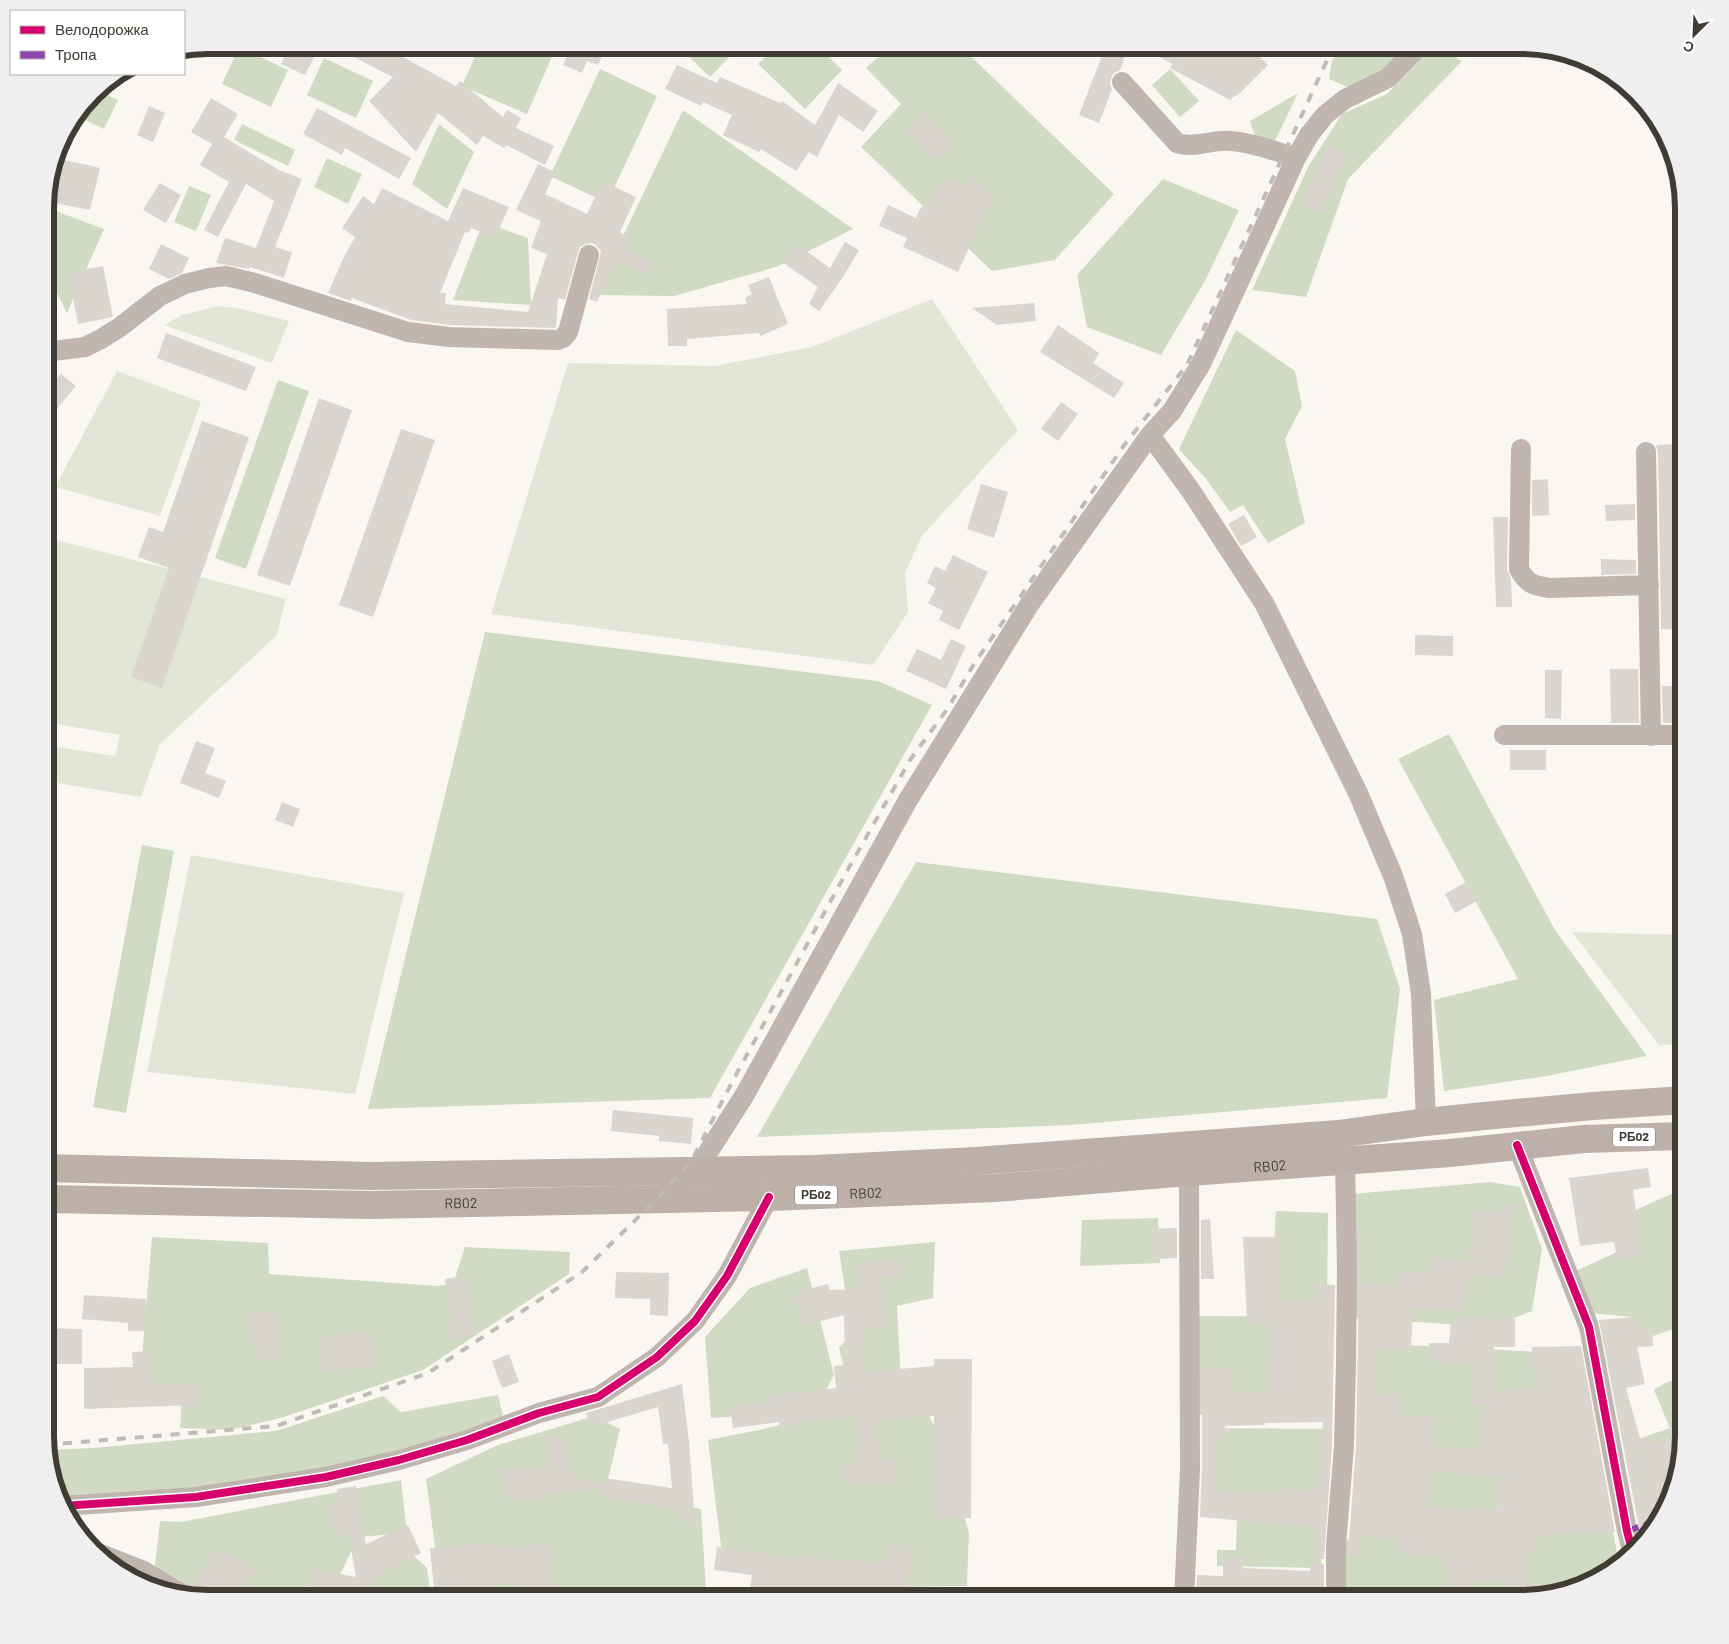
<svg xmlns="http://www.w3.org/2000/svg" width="1729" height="1644" viewBox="0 0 1729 1644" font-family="Barlow,sans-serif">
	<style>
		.green { fill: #e2e6d7 }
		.forest { fill: #d1dac3 }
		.building { fill: #dad5cf; fill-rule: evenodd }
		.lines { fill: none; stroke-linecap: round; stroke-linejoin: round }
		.minor { stroke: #c1b5b0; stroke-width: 20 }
		.highway { stroke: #bdb0a8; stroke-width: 28 }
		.rail { stroke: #c1bab6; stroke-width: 4; stroke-dasharray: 9 9; stroke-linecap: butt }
		.quiet { stroke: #8e44ad; stroke-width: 6; stroke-dasharray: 12 6; stroke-linecap: butt }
		.cycleway-casing { stroke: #fff; stroke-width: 11 }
		.cycleway { stroke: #d6006c; stroke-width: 8 }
		.labels { text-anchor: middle; stroke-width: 5; stroke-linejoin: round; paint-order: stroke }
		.shield { fill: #fff; stroke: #7a7670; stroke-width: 1 }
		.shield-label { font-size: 12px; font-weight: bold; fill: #413c33 }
		.street-label { font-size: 14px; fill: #413c33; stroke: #fff }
		.rim { fill: none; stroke: #413c33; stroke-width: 6 }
	</style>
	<rect width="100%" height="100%" fill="#faf7f2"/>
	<path class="green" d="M 932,299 L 1018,430 L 922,536 L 905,573 L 908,612 L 873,665 L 491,614 L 568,363 L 715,366 L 812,347 Z
		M 217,306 L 237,308 L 289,321 L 272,363 L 164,325 L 182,315 Z
		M 117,371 L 201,402 L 160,516 L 55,487 Z
		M 45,537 L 286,599 L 277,635 L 160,744 L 141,797 L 45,781 L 45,745 L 115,756 L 120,735 L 45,722 Z
		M 191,855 L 404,893 L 355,1094 L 147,1072 Z
		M 1572,932 L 1684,935 L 1684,1044 L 1659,1045 Z"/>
	<path class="forest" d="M 480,45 L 557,45 L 527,114 L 462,86 Z
		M 677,45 L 741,45 L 710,77 Z
		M 776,45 L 817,45 L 842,70 L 805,109 L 758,64 Z
		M 891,45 L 959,45 L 1114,194 L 1055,260 L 992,271 L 861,147 L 901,104 L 866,68 Z
		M 1342,45 L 1408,45 L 1385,69 L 1348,87 L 1329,79 L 1332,60 Z
		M 1433,45 L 1462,61 L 1348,179 L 1306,297 L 1252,290 L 1308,167 L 1342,114 L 1387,94 Z
		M 239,47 L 288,70 L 271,107 L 222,84 Z
		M 324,58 L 373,81 L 356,118 L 307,95 Z
		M 600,69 L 657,96 L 607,203 L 550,176 Z
		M 1170,69 L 1199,101 L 1180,117 L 1152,85 Z
		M 97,90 L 118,100 L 104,129 L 77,116 Z
		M 1298,93 L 1276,139 L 1269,149 L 1258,145 L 1250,121 Z
		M 683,110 L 853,229 L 776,267 L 674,296 L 595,295 Z
		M 242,124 L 295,150 L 288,166 L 234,140 Z
		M 439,124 L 474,152 L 447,209 L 412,184 Z
		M 327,158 L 362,174 L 348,204 L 314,187 Z
		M 1163,179 L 1239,210 L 1206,279 L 1161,355 L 1087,327 L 1077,275 Z
		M 189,186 L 211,195 L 196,231 L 174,222 Z
		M 45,207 L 104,229 L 67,313 L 45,269 Z
		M 483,222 L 528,238 L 531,305 L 453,300 Z
		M 1236,330 L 1295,371 L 1302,406 L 1285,439 L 1305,523 L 1268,543 L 1243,505 L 1230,512 L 1206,479 L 1179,449 Z
		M 278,380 L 309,391 L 246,569 L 215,558 Z
		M 485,632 L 878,681 L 932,705 L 710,1098 L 368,1109 Z
		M 1449,734 L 1555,930 L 1647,1056 L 1547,1076 L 1444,1091 L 1434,1000 L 1518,979 L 1398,759 Z
		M 142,845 L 174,851 L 126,1113 L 93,1107 Z
		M 916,862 L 1377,919 L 1400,989 L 1387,1098 L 1071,1125 L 757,1137 Z
		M 1491,1182 L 1520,1187 L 1542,1249 L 1532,1311 L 1492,1327 L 1354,1318 L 1351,1194 Z
		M 1676,1192 L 1684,1205 L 1684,1325 L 1636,1342 L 1631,1317 L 1591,1313 L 1576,1271 L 1632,1245 L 1620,1217 Z
		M 1276,1211 L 1328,1213 L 1327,1305 L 1270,1309 Z
		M 1158,1218 L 1160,1263 L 1080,1266 L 1082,1220 Z
		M 152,1237 L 268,1243 L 269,1274 L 437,1286 L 453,1284 L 465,1247 L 570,1252 L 569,1274 L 423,1370 L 284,1417 L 230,1430 L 180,1428 L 182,1398 L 139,1395 Z
		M 935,1242 L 933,1298 L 897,1306 L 901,1380 L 848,1382 L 839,1348 L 852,1333 L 839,1251 Z
		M 807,1268 L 834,1375 L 815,1411 L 711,1418 L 705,1337 L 750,1288 Z
		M 1192,1316 L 1328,1317 L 1324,1412 L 1196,1415 Z
		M 1367,1343 L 1558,1353 L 1502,1507 L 1457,1520 L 1370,1500 Z
		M 1684,1377 L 1684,1437 L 1672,1499 L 1627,1443 L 1670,1428 L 1654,1390 L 1665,1383 Z
		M 498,1395 L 504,1420 L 334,1468 L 197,1492 L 57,1499 L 46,1450 L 93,1448 L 276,1431 L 383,1396 L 401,1412 Z
		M 923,1404 L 945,1448 L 969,1533 L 967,1586 L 883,1587 L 723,1562 L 708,1440 L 764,1429 L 843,1408 Z
		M 594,1416 L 620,1429 L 605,1492 L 701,1509 L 706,1590 L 730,1599 L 442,1599 L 426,1479 L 498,1445 Z
		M 1205,1428 L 1329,1429 L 1320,1498 L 1203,1496 Z
		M 401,1480 L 407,1533 L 358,1537 L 336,1583 L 298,1588 L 287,1599 L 204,1598 L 155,1566 L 160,1521 L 181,1522 Z
		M 1237,1509 L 1322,1511 L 1321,1568 L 1217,1566 L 1217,1550 L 1236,1550 Z
		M 1358,1528 L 1454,1543 L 1452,1599 L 1340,1599 L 1342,1546 Z
		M 1526,1532 L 1613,1532 L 1619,1563 L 1584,1587 L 1532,1599 L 1520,1599 Z
		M 406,1549 L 427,1568 L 431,1599 L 358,1599 L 358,1584 Z
		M 1516,1550 L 1512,1599 L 1465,1599 L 1461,1576 Z"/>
	<path class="building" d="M 290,45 L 320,45 L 305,75 L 281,64 Z
		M 330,45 L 381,45 L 456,86 L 460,81 L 503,117 L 507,110 L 521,118 L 516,128 L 554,146 L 545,165 L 506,145 L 504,148 L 483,136 L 477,145 L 438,113 L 416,152 L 369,101 L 393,77 Z
		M 550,45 L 607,45 L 598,65 L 587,61 L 582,73 L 563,65 L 568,53 Z
		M 1138,45 L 1194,45 L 1210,54 L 1222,45 L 1231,45 L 1239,55 L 1248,45 L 1272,45 L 1260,57 L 1268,65 L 1237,96 L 1236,95 L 1230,100 L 1170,68 L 1172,64 Z
		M 1105,48 L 1125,56 L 1120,70 L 1114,73 L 1111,78 L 1110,84 L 1112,89 L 1099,123 L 1079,115 Z
		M 677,65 L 717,83 L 720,77 L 780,103 L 782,101 L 815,125 L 838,83 L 878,111 L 863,132 L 839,115 L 817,157 L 809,152 L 796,171 L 761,149 L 759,152 L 723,135 L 732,115 L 703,102 L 701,106 L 665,89 Z
		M 211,98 L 238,114 L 224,137 L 279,170 L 302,179 L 275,247 L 292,252 L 284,278 L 250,267 L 249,269 L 216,263 L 225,238 L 256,248 L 274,201 L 246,184 L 218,237 L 204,230 L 229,182 L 200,165 L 212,144 L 191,132 Z
		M 149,106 L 165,113 L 153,142 L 137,135 Z
		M 317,108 L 411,158 L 399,179 L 345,148 L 342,155 L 303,134 Z
		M 924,113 L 955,144 L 937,161 L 906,131 Z
		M 1327,145 L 1348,155 L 1320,213 L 1300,204 Z
		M 56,158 L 100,168 L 90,210 L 45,201 Z
		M 538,164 L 555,172 L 545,194 L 587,214 L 603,181 L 636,197 L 620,232 L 630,238 L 625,247 L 655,263 L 648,276 L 616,260 L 597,302 L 589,299 L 601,252 L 597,246 L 592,243 L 586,244 L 580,247 L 578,252 L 565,300 L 558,298 L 556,328 L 450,325 L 411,320 L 352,298 L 351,301 L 328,293 L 343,259 L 355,237 L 342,228 L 363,196 L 374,204 L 382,188 L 448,221 L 463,188 L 509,207 L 495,238 L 471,228 L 469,233 L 465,232 L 440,293 L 446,293 L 445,304 L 528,312 L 547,254 L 531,248 L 541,221 L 516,210 Z
		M 949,177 L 963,189 L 974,177 L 993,195 L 958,272 L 903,247 L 907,238 L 879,226 L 888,205 L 916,218 L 920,209 Z
		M 160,183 L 181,195 L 166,223 L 143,210 Z
		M 845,242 L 859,250 L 843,277 L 819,311 L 809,304 L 818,287 L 782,262 L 795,243 L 830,268 Z
		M 161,244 L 189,258 L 182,273 L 169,279 L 149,269 Z
		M 103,266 L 113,317 L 78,324 L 68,272 Z
		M 769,277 L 788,324 L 760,336 L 759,333 L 687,339 L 687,346 L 668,346 L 667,309 L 747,304 L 745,298 L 752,294 L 748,285 Z
		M 1034,303 L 1036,321 L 997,325 L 972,308 Z
		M 1058,325 L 1099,353 L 1093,363 L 1124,383 L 1114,398 L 1040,352 Z
		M 166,333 L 256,367 L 246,391 L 157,358 Z
		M 61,374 L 76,386 L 45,423 L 45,393 Z
		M 319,398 L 352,410 L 290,586 L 257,575 Z
		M 1061,402 L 1078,414 L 1058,441 L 1041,429 Z
		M 202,421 L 249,437 L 162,688 L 131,677 L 169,568 L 138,557 L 149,527 L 163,532 Z
		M 401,429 L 435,440 L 373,617 L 339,605 Z
		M 1678,444 L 1681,494 L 1680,591 L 1684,591 L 1684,630 L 1661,629 L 1658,452 L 1656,445 Z
		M 1548,479 L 1549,515 L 1532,516 L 1532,480 Z
		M 981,484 L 1008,492 L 994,538 L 967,529 Z
		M 1635,504 L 1635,520 L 1606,521 L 1605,505 Z
		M 1244,515 L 1257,537 L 1241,546 L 1228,524 Z
		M 1493,517 L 1508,517 L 1507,569 L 1511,580 L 1512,607 L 1496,607 Z
		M 953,555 L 988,572 L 959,630 L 939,620 L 943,611 L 928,603 L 936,588 L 927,583 L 935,566 L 945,571 Z
		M 1601,559 L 1636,560 L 1636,574 L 1601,575 Z
		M 1415,635 L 1453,636 L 1453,656 L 1415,655 Z
		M 951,639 L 966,646 L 946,689 L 906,671 L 917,649 L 941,660 Z
		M 1610,669 L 1638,669 L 1639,723 L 1611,723 Z
		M 1545,670 L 1562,670 L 1561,719 L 1545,718 Z
		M 1662,686 L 1673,686 L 1673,723 L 1663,723 Z
		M 196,741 L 215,748 L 205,773 L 226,781 L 219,798 L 180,783 Z
		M 1510,750 L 1546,750 L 1546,770 L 1510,770 Z
		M 282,802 L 300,809 L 293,827 L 275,820 Z
		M 1466,882 L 1477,901 L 1455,913 L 1445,894 Z
		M 613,1110 L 693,1118 L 691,1144 L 659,1141 L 659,1136 L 611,1131 Z
		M 1648,1168 L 1651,1187 L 1633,1190 L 1642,1256 L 1617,1259 L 1614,1242 L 1580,1246 L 1569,1178 Z
		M 1498,1204 L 1514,1206 L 1505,1279 L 1469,1274 L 1465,1311 L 1413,1309 L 1411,1350 L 1377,1350 L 1375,1394 L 1401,1394 L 1401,1415 L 1435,1416 L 1434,1446 L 1482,1450 L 1483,1405 L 1471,1405 L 1473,1363 L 1429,1362 L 1429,1343 L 1449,1343 L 1451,1318 L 1515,1319 L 1515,1347 L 1494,1347 L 1492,1390 L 1533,1390 L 1532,1347 L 1581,1346 L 1615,1532 L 1537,1535 L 1537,1552 L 1528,1552 L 1527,1597 L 1511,1597 L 1511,1581 L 1469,1582 L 1469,1599 L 1449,1599 L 1450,1568 L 1443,1567 L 1444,1556 L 1397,1554 L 1397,1539 L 1359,1536 L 1358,1556 L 1348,1555 L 1356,1446 L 1359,1283 L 1397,1285 L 1398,1270 L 1430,1272 L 1432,1256 L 1468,1262 L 1471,1211 L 1498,1212 ZM 1429,1471 L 1497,1476 L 1498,1509 L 1446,1511 L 1446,1507 L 1428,1506 Z
		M 1210,1219 L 1214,1279 L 1201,1279 L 1201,1220 Z
		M 1177,1228 L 1177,1258 L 1152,1259 L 1150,1229 Z
		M 1243,1237 L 1279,1237 L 1280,1300 L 1317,1300 L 1318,1284 L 1335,1285 L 1332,1445 L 1324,1559 L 1315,1559 L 1315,1527 L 1200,1517 L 1202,1470 L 1202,1368 L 1232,1368 L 1232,1392 L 1267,1391 L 1270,1324 L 1247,1323 ZM 1323,1422 L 1317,1491 L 1277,1487 L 1276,1494 L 1215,1490 L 1216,1439 L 1224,1439 L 1225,1426 L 1265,1425 L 1265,1423 Z
		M 899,1258 L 902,1276 L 882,1279 L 885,1328 L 861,1329 L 863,1372 L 934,1366 L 934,1359 L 972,1359 L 971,1518 L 934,1518 L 934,1416 L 876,1420 L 877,1459 L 895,1458 L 896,1483 L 843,1484 L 843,1465 L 857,1465 L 856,1451 L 860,1451 L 858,1416 L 799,1422 L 800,1424 L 780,1427 L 779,1422 L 733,1428 L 730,1406 L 766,1402 L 765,1396 L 836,1388 L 834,1366 L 845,1365 L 844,1315 L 802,1326 L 793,1293 L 828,1284 L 830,1290 L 861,1289 L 857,1264 Z
		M 616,1272 L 669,1273 L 668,1316 L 650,1315 L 650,1299 L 615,1298 Z
		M 465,1276 L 476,1335 L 451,1339 L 448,1322 L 452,1321 L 445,1279 Z
		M 84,1295 L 146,1299 L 146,1331 L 128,1331 L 128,1323 L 82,1319 Z
		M 275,1311 L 281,1357 L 255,1360 L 249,1314 Z
		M 1636,1317 L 1637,1327 L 1652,1326 L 1653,1346 L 1637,1347 L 1645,1384 L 1626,1388 L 1642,1445 L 1670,1438 L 1671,1440 L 1684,1437 L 1672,1499 L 1642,1543 L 1599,1320 Z
		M 45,1328 L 82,1329 L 82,1364 L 52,1364 L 52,1362 L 45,1362 Z
		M 371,1333 L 374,1367 L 322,1371 L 319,1336 Z
		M 151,1351 L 153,1385 L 196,1383 L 197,1405 L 84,1409 L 84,1368 L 133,1367 L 132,1352 Z
		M 509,1354 L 519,1382 L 502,1388 L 492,1361 Z
		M 682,1384 L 689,1441 L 695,1523 L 679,1524 L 678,1509 L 600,1497 L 602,1488 L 547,1494 L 548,1498 L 503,1499 L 502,1469 L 549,1468 L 546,1435 L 567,1440 L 571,1476 L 603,1484 L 604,1478 L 672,1488 L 668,1444 L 663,1444 L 658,1407 L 591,1427 L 586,1413 Z
		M 356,1486 L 366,1544 L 408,1525 L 421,1553 L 373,1576 L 369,1599 L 309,1599 L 314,1569 L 356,1577 L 349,1536 L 335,1538 L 329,1504 L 339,1503 L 337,1489 Z
		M 501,1541 L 502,1548 L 552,1544 L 554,1566 L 550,1566 L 554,1598 L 516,1599 L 514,1581 L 481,1587 L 484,1599 L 435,1599 L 430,1548 L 471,1545 L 471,1546 Z
		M 888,1545 L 910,1546 L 907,1599 L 828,1595 L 826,1599 L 775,1599 L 749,1595 L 752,1575 L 714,1570 L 717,1547 L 800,1559 L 801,1557 L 886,1563 Z
		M 214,1551 L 232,1554 L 255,1571 L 235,1599 L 218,1599 L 193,1581 Z
		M 1223,1558 L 1243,1558 L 1243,1568 L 1310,1571 L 1310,1563 L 1324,1564 L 1324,1592 L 1242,1588 L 1242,1593 L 1196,1592 L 1197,1575 L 1223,1576 Z"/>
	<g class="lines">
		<path class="minor" d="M 1420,45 L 1388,78 L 1345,99 L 1325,115 L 1309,135 L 1296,158 L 1201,364 L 1172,411 L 1150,435 L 1191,491 L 1264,603 L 1358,793 L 1393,876 L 1412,934 L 1421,994 L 1426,1122
			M 1122,82 L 1177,143 C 1194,149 1213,139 1231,141 C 1253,143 1276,151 1296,158
			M 45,352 L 85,347 L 101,339 L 120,327 L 160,296 L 185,284 L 209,278 L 226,276 L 255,283 L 408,332 L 449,337 L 558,340 L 563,338 L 568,332 L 589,255
			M 1521,449 L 1519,569 C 1527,584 1533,585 1549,588 L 1649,585
			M 1646,452 L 1651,736
			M 1504,735 L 1684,735
			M 1517,1145 L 1589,1327 L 1627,1531 L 1633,1554
			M 696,1171 L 744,1096 L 908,800 L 1029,605 L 1150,435
			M 62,1506 L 196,1497 L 326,1477 L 399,1460 L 467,1440 L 539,1413 L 598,1397 L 657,1357 L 695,1321 L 727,1276 L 769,1197
			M 91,1550 L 144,1571 L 182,1594
			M 1184,1599 L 1190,1470 L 1189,1172
			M 1336,1599 L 1336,1545 L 1344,1446 L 1346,1362 L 1347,1269 L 1345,1161"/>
		<g class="highway">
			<path d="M 45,1168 L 371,1176 L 815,1169 L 976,1161 L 1338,1134 L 1426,1122 L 1484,1116 L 1593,1106 L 1684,1100"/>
			<path id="s1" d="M 45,1199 L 370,1205 L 769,1197 L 995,1188 L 1189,1172 L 1450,1153 L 1584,1139 L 1684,1136"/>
		</g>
		<path class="rail" d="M 45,1445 L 276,1426 L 428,1373 L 582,1272 L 656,1200 L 692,1160 L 731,1084 L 847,871 L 910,760 L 948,708 L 974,664 L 1125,444 L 1187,365 L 1334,45"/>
		<path class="quiet" d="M 1627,1531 L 1657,1521"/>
		<g class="cycleway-casing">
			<path id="cycleway" d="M 1517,1145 L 1589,1327 L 1627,1531 L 1633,1554
				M 62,1506 L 196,1497 L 326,1477 L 399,1460 L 467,1440 L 539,1413 L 598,1397 L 657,1357 L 695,1321 L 727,1276 L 769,1197"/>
		</g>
		<use href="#cycleway" class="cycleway"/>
	</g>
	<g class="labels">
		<g class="shield">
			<rect x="1613" y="1127.5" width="42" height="19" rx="4"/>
			<rect x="795" y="1185.5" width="42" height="19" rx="4"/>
		</g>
		<g class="shield-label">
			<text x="1634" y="1141">РБ02</text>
			<text x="816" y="1199">РБ02</text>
		</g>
		<g class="street-label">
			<text dy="5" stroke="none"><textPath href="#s1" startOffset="1226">RB02</textPath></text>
			<text dy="5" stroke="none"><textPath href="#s1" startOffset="821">RB02</textPath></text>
			<text dy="5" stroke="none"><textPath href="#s1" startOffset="416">RB02</textPath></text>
		</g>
	</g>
	<path d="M0 0H1729V1644H0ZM208 54H1521A154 154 0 0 1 1675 208V1436A154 154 0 0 1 1521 1590H208A154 154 0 0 1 54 1436V208A154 154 0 0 1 208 54Z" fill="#f0efef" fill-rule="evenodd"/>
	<path class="rim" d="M208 54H1521A154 154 0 0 1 1675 208V1436A154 154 0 0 1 1521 1590H208A154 154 0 0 1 54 1436V208A154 154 0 0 1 208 54Z"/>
	<rect x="10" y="10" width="175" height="65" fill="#ffffff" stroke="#b3b1ad"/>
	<rect x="20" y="26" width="25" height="8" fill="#d6006c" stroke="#b3b1ad"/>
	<text x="55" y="35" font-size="15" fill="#413c33">Велодорожка</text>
	<rect x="20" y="51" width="25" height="8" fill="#8e44ad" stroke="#b3b1ad"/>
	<text x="55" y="60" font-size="15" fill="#413c33">Тропа</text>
	<g transform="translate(1694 35) rotate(204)" stroke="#ffffff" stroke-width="4" paint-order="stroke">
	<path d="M0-4L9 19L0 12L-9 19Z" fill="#413c33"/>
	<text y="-8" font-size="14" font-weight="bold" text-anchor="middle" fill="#413c33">С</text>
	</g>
</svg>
